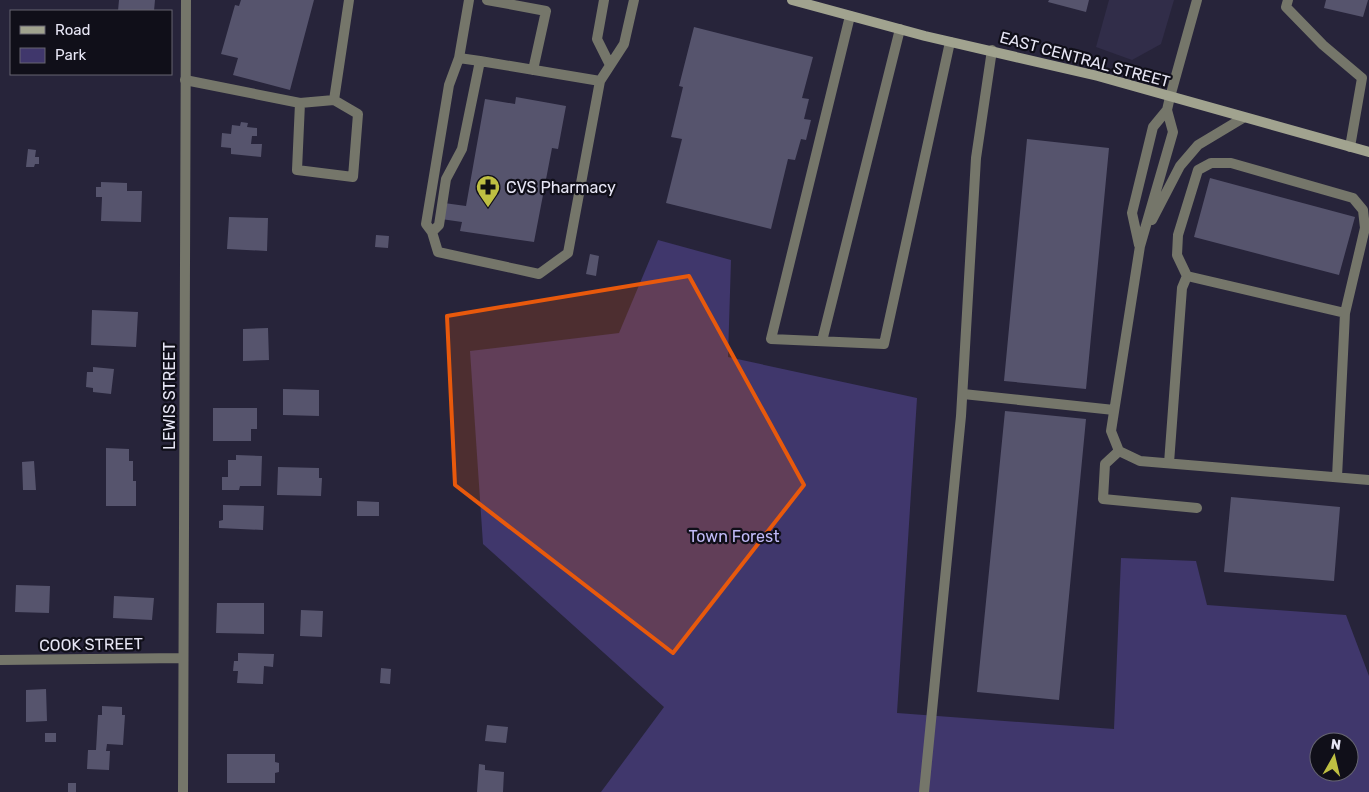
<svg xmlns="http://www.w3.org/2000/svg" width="1369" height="792" viewBox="0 0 1369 792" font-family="Rubik,sans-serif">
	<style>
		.built { fill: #312d49 }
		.green { fill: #40376c; fill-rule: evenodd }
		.building { fill: #56546d }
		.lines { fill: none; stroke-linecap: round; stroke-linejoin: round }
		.service { stroke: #75766a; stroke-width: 10 }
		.minor { stroke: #75766a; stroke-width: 10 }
		.secondary { stroke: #a1a38f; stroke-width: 10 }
		.marked { fill: #e8590c; fill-opacity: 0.2; stroke: #e8590c; stroke-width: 4; stroke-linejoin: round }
		.labels { text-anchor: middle; stroke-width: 4.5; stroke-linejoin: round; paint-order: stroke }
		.street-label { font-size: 16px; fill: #e7e6f5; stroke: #100f19 }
		.poi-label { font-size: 16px; fill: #e7e6f5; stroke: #100f19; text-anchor: start }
		.park-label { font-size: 16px; fill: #c1baf8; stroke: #100f19 }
	</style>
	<rect width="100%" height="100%" fill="#27243a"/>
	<path class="built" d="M 1109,0 L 1174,0 L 1161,44 L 1132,60 L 1096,47 Z"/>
	<path class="green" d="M 658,240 L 731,260 L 728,357 L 917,398 L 897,713 L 1114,729 L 1121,558 L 1196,561 L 1207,605 L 1346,615 L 1369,676 L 1369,792 L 601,792 L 664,707 L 483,544 L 470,351 L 619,333 ZM 1319,742 L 1349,742 L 1349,772 L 1319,772 Z"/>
	<path class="building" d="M 119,0 L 155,0 L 154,11 L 118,11 Z
		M 241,0 L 314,0 L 290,90 L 233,75 L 238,58 L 221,54 L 235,5 L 239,6 Z
		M 1049,0 L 1089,0 L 1086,12 L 1048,2 Z
		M 1326,0 L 1368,0 L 1363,17 L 1324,8 Z
		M 694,27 L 813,57 L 802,98 L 809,99 L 804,119 L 811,120 L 806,140 L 801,139 L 795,160 L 788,159 L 771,229 L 666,203 L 682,139 L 671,137 L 683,87 L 679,86 Z
		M 516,97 L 566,106 L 558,149 L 552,148 L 534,242 L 460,231 L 462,222 L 441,219 L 444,203 L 466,206 L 485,99 L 515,104 Z
		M 241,122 L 248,123 L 247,127 L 257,128 L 257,136 L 252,136 L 251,144 L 262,144 L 261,157 L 231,154 L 231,148 L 221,147 L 222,133 L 231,134 L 232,125 L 240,126 Z
		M 1027,139 L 1109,148 L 1086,389 L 1004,381 Z
		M 28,149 L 36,150 L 35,157 L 39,157 L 39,164 L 35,164 L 34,167 L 26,167 Z
		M 1210,178 L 1355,217 L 1339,275 L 1194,237 Z
		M 101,182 L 127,183 L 127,191 L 142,191 L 141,222 L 101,221 L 102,197 L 96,197 L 96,187 L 101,187 Z
		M 229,217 L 268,218 L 267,251 L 227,249 Z
		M 376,235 L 389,236 L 388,248 L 375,247 Z
		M 590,254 L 599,256 L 596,276 L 586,274 Z
		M 92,310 L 138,312 L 136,347 L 91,345 Z
		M 268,328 L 269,360 L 243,361 L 243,329 Z
		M 93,367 L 114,369 L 111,394 L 93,392 L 93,388 L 86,387 L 87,372 L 93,372 Z
		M 283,389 L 319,390 L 319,416 L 283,415 Z
		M 213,408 L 257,408 L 257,429 L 251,429 L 251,441 L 213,441 Z
		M 1005,411 L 1086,419 L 1059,700 L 977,692 Z
		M 106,448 L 129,449 L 129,461 L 133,461 L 133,481 L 136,481 L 136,506 L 106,506 Z
		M 236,455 L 262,456 L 261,486 L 240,486 L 239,490 L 222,490 L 222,477 L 228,477 L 228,460 L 236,460 Z
		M 34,461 L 36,490 L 23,490 L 22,462 Z
		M 278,467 L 319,468 L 319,478 L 322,478 L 321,496 L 277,495 Z
		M 1231,497 L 1340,507 L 1334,581 L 1224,572 Z
		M 357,501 L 379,502 L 379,516 L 357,516 Z
		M 223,505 L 264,506 L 263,530 L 219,528 L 219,521 L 223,520 Z
		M 16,585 L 50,586 L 49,613 L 15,612 Z
		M 114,596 L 154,598 L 152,620 L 113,618 Z
		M 217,603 L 264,603 L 264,634 L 216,633 Z
		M 301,610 L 323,611 L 322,637 L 300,636 Z
		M 238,653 L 274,654 L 273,667 L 264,666 L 263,684 L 237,683 L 238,671 L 233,671 L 234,661 L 238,661 Z
		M 381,668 L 391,669 L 390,684 L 380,683 Z
		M 46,689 L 47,721 L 26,722 L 26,690 Z
		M 102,706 L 122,707 L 122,715 L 125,715 L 123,745 L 107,744 L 106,751 L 110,751 L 109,770 L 87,769 L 88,750 L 96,750 L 98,715 L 102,715 Z
		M 487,725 L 508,727 L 506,743 L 485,741 Z
		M 45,733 L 56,733 L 56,742 L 45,742 Z
		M 227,754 L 275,754 L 275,762 L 279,763 L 279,772 L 275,773 L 275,783 L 227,783 Z
		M 479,764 L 485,765 L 485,770 L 504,772 L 503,792 L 477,792 Z
		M 68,783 L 76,783 L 76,792 L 68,792 Z"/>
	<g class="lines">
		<path class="service" d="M 469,0 L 459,58 L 449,85 L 426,224 L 432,232 L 438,252 L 539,274 L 568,253 L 600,81 L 624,44 L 634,0
			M 487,0 L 546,11 L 533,70
			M 604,0 L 597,39 L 610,65
			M 1288,0 L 1286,7 L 1323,45 L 1362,78
			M 850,16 L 771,339 L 884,344 L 950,42
			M 459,58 L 480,61
			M 185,80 L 300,103 L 297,170 L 353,177 L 358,114 L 334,100 L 349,0
			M 300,103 L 334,100
			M 1167,110 L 1173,132 L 1140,246 L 1111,431 L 1119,451 L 1140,461 L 1369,480
			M 1350,147 L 1362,78
			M 1152,220 L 1180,166 L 1198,145 L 1243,118
			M 432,232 L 439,225 L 446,179 L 462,149 L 480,61 L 600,81
			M 1139,245 L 1132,213 L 1153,127 L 1167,110 L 1170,97
			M 1187,276 L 1177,255 L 1178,235 L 1198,170 L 1211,163 L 1231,163 L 1353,198 L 1363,210 L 1365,228 L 1345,313
			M 822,341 L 900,29
			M 963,394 L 1114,410
			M 1119,451 L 1105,464 L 1103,499 L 1197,508
			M 1169,463 L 1182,288 L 1187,276 L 1345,313 L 1337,477"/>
		<path class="minor" d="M 1170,97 L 1197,0
			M 0,660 L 183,658
			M 183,792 L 186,0
			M 924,792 L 961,416 L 976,158 L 992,50"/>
		<path class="secondary" d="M 792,0 L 925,36 L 1098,76 L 1369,152"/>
	</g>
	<path class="marked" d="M 689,276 L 804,485 L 673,653 L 455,485 L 447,316 Z"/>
	<defs>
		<g id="pharmacy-pin" transform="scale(1.25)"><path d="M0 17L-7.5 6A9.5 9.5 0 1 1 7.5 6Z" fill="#bebf42" stroke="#100f19"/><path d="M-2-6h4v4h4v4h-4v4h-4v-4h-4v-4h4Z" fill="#111"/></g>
	</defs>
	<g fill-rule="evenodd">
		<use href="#pharmacy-pin" x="488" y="187"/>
	</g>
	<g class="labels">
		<g class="street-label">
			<text transform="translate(1085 59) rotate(15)" y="6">EAST CENTRAL STREET</text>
			<text transform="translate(169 396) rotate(-90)" y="6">LEWIS STREET</text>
			<text transform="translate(91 644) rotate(-1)" y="6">COOK STREET</text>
		</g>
		<g class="poi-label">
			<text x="506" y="193">CVS Pharmacy</text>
		</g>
		<g class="park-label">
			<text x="734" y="542">Town Forest</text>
		</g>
	</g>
	<rect x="10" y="10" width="162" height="65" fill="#100f19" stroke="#666571"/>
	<rect x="20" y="26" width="25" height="8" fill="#a1a38f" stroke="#666571"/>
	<text x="55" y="35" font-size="15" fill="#e7e6f5">Road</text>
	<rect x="20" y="48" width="25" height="15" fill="#40376c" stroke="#666571"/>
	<text x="55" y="60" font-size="15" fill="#e7e6f5">Park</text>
	<g transform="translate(1334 757) rotate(8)"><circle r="24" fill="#100f19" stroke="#666571"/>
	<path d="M0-4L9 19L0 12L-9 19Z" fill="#bebf42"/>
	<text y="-8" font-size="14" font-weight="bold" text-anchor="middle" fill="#e7e6f5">N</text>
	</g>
</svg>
